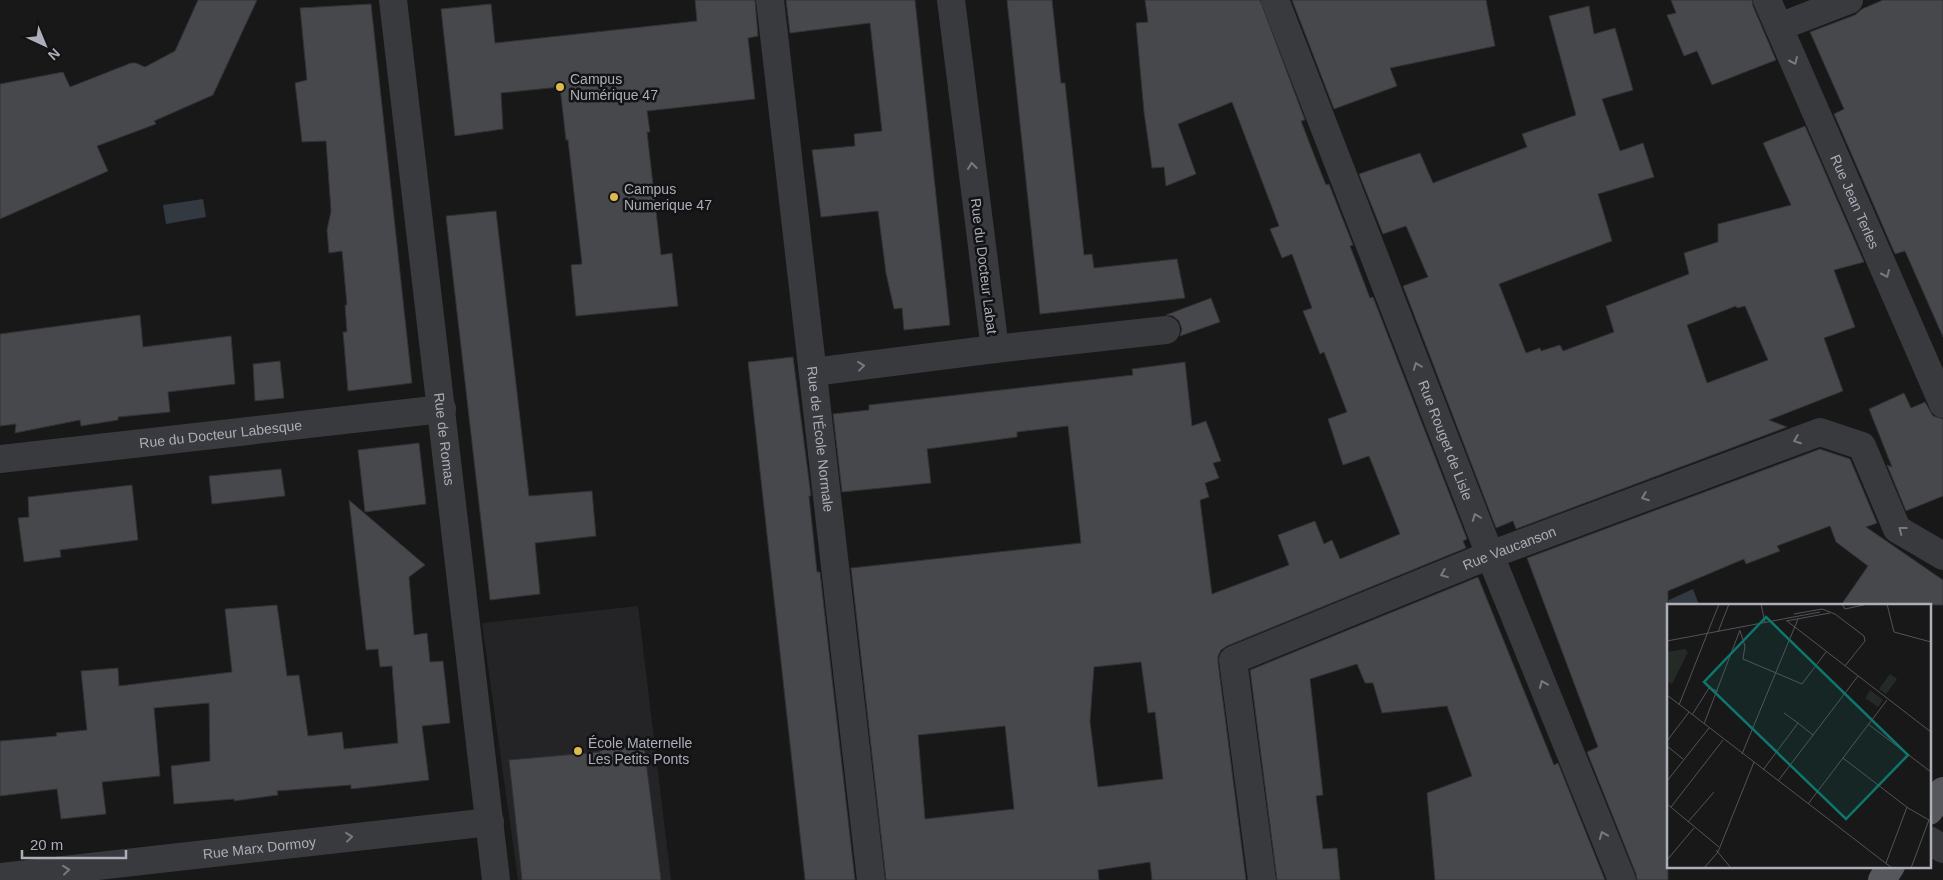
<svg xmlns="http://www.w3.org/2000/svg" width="1943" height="880" viewBox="0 0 1943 880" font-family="Helvetica,sans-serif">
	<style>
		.built { fill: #242426 }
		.water { fill: #333941 }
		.building { fill: #47484c; stroke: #323235; fill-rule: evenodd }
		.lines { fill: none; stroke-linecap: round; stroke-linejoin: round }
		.minor { stroke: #393a3e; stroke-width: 28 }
		.major { stroke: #56565d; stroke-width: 28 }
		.oneway { stroke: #787a81 }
		.poi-dot { fill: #ddbb4c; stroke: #131315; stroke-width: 2 }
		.labels { text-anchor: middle; stroke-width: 5; stroke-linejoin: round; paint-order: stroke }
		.poi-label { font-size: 14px; fill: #acaeb8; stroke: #131315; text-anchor: start }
		.street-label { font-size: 14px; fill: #acaeb8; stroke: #131315 }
		.inset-road { fill: none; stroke: #535459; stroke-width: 1 }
		.view { fill: #0f766e; fill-opacity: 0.15; stroke: #0f766e; stroke-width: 2.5 }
		.inset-edge { fill: none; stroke: #acaeb8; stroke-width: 2.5 }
	</style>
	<rect width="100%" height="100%" fill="#181819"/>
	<path class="built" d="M 638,606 L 671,880 L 518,880 L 482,623 Z"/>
	<path class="water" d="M 203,199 L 206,217 L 166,224 L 163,205 Z
		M 1693,589 L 1699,605 L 1658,605 Z"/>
	<path class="building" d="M 198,0 L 257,0 L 213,95 L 154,121 L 156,124 L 97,146 L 108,171 L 0,219 L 0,84 L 63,72 L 70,87 L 131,63 L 136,63 L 145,67 L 175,51 Z
		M 695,0 L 755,0 L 758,36 L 748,38 L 755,99 L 647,111 L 650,132 L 647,132 L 661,255 L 672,253 L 678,306 L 576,316 L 571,265 L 582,264 L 568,140 L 566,140 L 560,87 L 501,93 L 503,129 L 455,136 L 441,9 L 491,4 L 495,43 L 697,21 Z
		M 786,0 L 915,0 L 950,325 L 904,330 L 902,308 L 894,309 L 886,273 L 878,211 L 821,217 L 812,150 L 855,146 L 854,134 L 882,131 L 870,23 L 790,33 Z
		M 1007,0 L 1052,0 L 1061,83 L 1065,83 L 1084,255 L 1092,254 L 1094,268 L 1177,259 L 1185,298 L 1040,314 Z
		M 1145,0 L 1260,0 L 1305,120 L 1301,121 L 1316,160 L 1326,185 L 1329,184 L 1353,245 L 1350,246 L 1370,298 L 1373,297 L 1467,539 L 1463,541 L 1466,548 L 1227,646 L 1221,650 L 1218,656 L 1218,662 L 1246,880 L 1152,880 L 1150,862 L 1098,870 L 1099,880 L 886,880 L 851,568 L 1081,543 L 1068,426 L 1017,432 L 1017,437 L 927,449 L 931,483 L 842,492 L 833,414 L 869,410 L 869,405 L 1133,375 L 1132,369 L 1185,362 L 1192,426 L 1206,421 L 1221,461 L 1213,463 L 1219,478 L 1205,483 L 1209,497 L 1200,500 L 1212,594 L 1289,565 L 1278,535 L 1315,521 L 1324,544 L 1332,540 L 1340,559 L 1400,534 L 1369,456 L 1343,465 L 1328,419 L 1347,412 L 1324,352 L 1320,354 L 1303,311 L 1312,308 L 1292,254 L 1282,258 L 1270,229 L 1279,226 L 1232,102 L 1178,124 L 1196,174 L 1166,186 L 1164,167 L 1152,168 L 1144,112 L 1136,23 L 1148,22 ZM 1141,662 L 1148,713 L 1155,712 L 1163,779 L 1098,787 L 1090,721 L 1094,667 ZM 1005,726 L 1014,809 L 925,819 L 918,735 Z
		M 1292,0 L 1486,0 L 1495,46 L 1390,68 L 1397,86 L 1334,109 Z
		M 1671,0 L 1752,0 L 1753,6 L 1776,60 L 1712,85 L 1697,51 L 1684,56 L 1667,15 L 1676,13 Z
		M 1883,0 L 1943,0 L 1943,337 L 1905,251 L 1895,254 L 1834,114 L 1844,109 L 1810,32 L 1855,15 L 1862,9 Z
		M 371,4 L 412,383 L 348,391 L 343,332 L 347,332 L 345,305 L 347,305 L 342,251 L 329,253 L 327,230 L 331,211 L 326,141 L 302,142 L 295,83 L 307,80 L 300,8 Z
		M 1589,6 L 1594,34 L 1615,28 L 1633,90 L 1602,99 L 1620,151 L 1643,143 L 1654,177 L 1598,194 L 1612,241 L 1499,284 L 1526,353 L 1540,348 L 1541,351 L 1560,345 L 1563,351 L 1614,332 L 1606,306 L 1689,274 L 1684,253 L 1718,242 L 1718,224 L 1791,205 L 1763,143 L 1805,126 L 1864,262 L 1834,270 L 1855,327 L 1824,338 L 1843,391 L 1769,420 L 1787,427 L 1516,529 L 1513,521 L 1496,528 L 1403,286 L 1428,277 L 1406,226 L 1383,234 L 1359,174 L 1420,153 L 1433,183 L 1527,147 L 1522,134 L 1576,115 L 1549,16 ZM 1736,306 L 1737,308 L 1745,306 L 1768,360 L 1707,383 L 1687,325 Z
		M 496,211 L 529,496 L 592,491 L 596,536 L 535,543 L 540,594 L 490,600 L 446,216 Z
		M 1211,298 L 1220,322 L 1180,336 L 1182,329 L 1179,321 L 1173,316 L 1166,315 Z
		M 140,315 L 143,347 L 231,336 L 235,384 L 168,392 L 170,412 L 118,417 L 118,420 L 81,426 L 80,420 L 15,433 L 16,424 L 0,426 L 0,334 Z
		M 793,357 L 811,496 L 809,496 L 817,572 L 820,572 L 855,880 L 805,880 L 748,362 Z
		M 280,361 L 284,398 L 255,401 L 253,364 Z
		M 1904,393 L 1911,408 L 1925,402 L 1933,416 L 1943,419 L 1943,496 L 1906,511 L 1887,465 L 1892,467 L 1869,409 Z
		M 419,443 L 426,504 L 365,512 L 358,450 Z
		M 1820,449 L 1850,459 L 1877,523 L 1866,527 L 1943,580 L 1943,605 L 1841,605 L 1868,566 L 1836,542 L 1830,526 L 1777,546 L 1780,551 L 1746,564 L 1744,559 L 1668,591 L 1668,880 L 1637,880 L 1636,874 L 1587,752 L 1598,747 L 1527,558 Z
		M 281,469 L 285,496 L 212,504 L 209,476 Z
		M 132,485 L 138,540 L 60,550 L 61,557 L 24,562 L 18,518 L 29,517 L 28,497 Z
		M 349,500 L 425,565 L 409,577 L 414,635 L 427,633 L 430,662 L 443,661 L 450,723 L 422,726 L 429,780 L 351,789 L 351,785 L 277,791 L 278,795 L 234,801 L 234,799 L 174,804 L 171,766 L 210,761 L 209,703 L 154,708 L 160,776 L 102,782 L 106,814 L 61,819 L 57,789 L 0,796 L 0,741 L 57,736 L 56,733 L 87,730 L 81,671 L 118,668 L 119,686 L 232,672 L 225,609 L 277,605 L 287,676 L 299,675 L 308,736 L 342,732 L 344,749 L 398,743 L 392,666 L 380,667 L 378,649 L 366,650 Z
		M 1478,577 L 1554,765 L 1558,763 L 1605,880 L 1435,880 L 1427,793 L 1472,776 L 1447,706 L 1382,713 L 1373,683 L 1365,683 L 1357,664 L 1310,679 L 1323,795 L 1316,796 L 1323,849 L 1337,848 L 1340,880 L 1277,880 L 1250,670 Z
		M 644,745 L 661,880 L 522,880 L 509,760 L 600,752 L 600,750 Z"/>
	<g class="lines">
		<g class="minor">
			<path id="s1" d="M 393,0 L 496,880"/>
			<path id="s2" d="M 770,0 L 871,880"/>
			<path id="s3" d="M 1275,0 L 1490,555 L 1622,880"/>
			<path id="s4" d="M 1767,0 L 1943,404"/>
			<path d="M 1779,27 L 1849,0"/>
			<path d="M 995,349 L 1166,330"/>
			<path d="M 813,372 L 995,349 L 951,0"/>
			<path id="s5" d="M 0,459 L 442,409"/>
			<path d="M 1929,840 L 1943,849"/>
			<path id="s6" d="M 0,877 L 490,822"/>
			<path id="s7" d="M 1262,880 L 1233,660 L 1490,555 L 1820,432 L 1862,446 L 1897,529 L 1943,556"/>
		</g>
		<path class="major" d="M 1929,811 L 1943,791
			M 1882,880 L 1891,866"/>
	</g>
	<defs><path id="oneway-chevron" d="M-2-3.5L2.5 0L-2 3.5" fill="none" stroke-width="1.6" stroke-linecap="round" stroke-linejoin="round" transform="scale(1.25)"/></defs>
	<g class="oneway">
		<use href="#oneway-chevron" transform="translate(1794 61) rotate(66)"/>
		<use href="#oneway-chevron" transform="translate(972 166) rotate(-97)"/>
		<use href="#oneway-chevron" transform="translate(1886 274) rotate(66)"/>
		<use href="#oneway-chevron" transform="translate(861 366) rotate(-7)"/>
		<use href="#oneway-chevron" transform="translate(1417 366) rotate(-111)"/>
		<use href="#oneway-chevron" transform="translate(1797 440) rotate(159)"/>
		<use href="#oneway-chevron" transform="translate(1645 497) rotate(159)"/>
		<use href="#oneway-chevron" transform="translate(1476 517) rotate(-111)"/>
		<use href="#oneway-chevron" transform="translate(1902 530) rotate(-142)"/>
		<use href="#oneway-chevron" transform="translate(1444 574) rotate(158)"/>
		<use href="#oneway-chevron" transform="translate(1543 684) rotate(-112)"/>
		<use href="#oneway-chevron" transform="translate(1603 835) rotate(-112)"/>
		<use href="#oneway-chevron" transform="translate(349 837) rotate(-6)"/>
		<use href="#oneway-chevron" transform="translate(66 870) rotate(-6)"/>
	</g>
	<g class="poi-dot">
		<circle cx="560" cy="87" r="5"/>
		<circle cx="614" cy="197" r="5"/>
		<circle cx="578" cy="751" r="5"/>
	</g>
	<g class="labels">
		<g class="poi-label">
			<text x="570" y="84">Campus<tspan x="570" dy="16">Numérique 47</tspan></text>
			<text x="624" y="194">Campus<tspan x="624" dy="16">Numerique 47</tspan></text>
			<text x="588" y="748">École Maternelle<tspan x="588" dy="16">Les Petits Ponts</tspan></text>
		</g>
		<g class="street-label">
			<text dy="5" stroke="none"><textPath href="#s4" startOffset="220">Rue Jean Terles</textPath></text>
			<text transform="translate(984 266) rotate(83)" y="5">Rue du Docteur Labat</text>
			<text dy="5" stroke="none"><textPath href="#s5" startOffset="222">Rue du Docteur Labesque</textPath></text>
			<text dy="5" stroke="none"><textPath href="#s1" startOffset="442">Rue de Romas</textPath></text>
			<text dy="5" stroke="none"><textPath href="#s2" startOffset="442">Rue de l'École Normale</textPath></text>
			<text dy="5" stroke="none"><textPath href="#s3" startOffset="472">Rue Rouget de Lisle</textPath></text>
			<text dy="5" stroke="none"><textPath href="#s7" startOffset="520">Rue Vaucanson</textPath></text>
			<text dy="5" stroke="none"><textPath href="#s6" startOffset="261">Rue Marx Dormoy</textPath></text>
		</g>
	</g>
	<g transform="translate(1667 604)">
		<rect width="264" height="264" fill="#181819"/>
		<path d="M 18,45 L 21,48 L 5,80 L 0,77 L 0,48 ZM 223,70 L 230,75 L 219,90 L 212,85 ZM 203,86 L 216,96 L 211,103 L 198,94 Z" fill="#242b26"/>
		<path class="inset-road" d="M 94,0 L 98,19M 175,0 L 178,5 L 201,0M 220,0 L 227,28 L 264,38M 127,10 L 155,5 L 168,10 L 197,32 L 198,37 L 178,62M 119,17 L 163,9M 120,17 L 264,128M 73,27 L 78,42 L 76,55 L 135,80 L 159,48M 51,28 L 62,0M 0,37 L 153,8M 0,91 L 225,264M 12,101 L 52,0M 117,109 L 131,119M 25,111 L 42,84 L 51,87M 37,120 L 73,26M 201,120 L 264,168M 0,137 L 22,108M 0,142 L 16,155M 75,150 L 131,15M 176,154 L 241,204 L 262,216 L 244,264M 96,166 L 131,119 L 146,131M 0,177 L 42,124M 111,177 L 191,72M 0,200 L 52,243M 141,200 L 220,96M 4,203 L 56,136M 21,218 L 47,188M 49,246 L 64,264M 51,248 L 87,158M 0,256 L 27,224M 219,259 L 240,203M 37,264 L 51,248"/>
		<path class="view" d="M 99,13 L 241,151 L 179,215 L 37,78 Z"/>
		<rect width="264" height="264" class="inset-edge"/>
	</g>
	<g transform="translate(45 45) rotate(136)" stroke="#131315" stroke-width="4" paint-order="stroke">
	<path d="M0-4L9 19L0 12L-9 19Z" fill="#acaeb8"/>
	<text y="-8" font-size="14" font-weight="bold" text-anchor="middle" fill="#acaeb8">N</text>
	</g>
	<path d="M22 850v8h104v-8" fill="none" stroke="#acaeb8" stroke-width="2.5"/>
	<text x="30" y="850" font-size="15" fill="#acaeb8" stroke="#131315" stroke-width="4" paint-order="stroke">20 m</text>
</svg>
